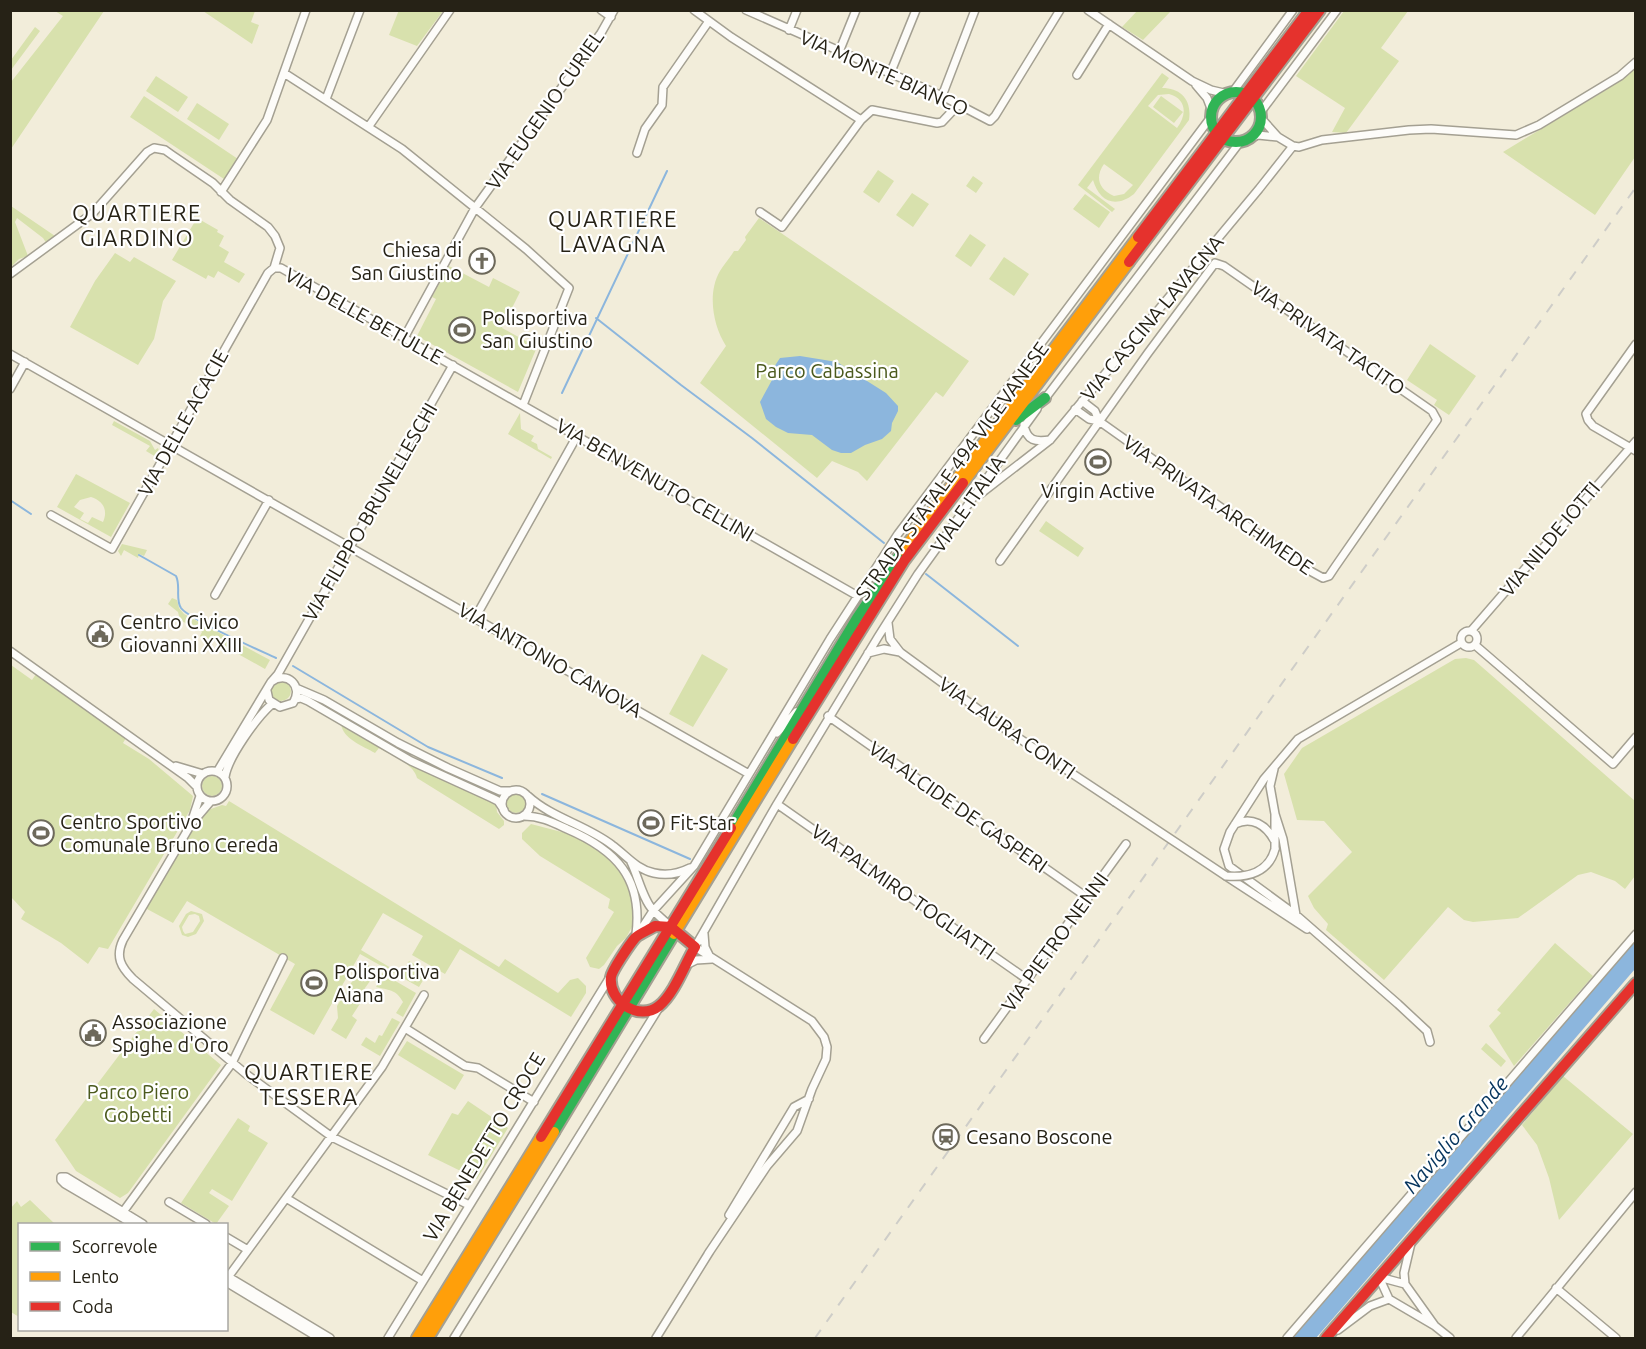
<svg xmlns="http://www.w3.org/2000/svg" width="1646" height="1349" viewBox="0 0 1646 1349" font-family="Ubuntu,sans-serif">
	<style>
		.green { fill: #d8e1ad; fill-rule: evenodd }
		.water { fill: #8cb6dd }
		.lines { fill: none; stroke-linecap: round; stroke-linejoin: round }
		.stream { stroke: #8cb6dd; stroke-width: 2 }
		.street-casing { stroke: #a4a092; stroke-width: 10 }
		.fast-casing { stroke: #a4a092; stroke-width: 14 }
		.slow-casing { stroke: #a4a092; stroke-width: 14 }
		.jam-casing { stroke: #a4a092; stroke-width: 14 }
		.street { stroke: #fdfcf9; stroke-width: 7 }
		.fast { stroke: #30b455; stroke-width: 10 }
		.slow { stroke: #ff9f0a; stroke-width: 10 }
		.jam { stroke: #e5322d; stroke-width: 10 }
		.rail { stroke: #cecdc8; stroke-width: 2; stroke-dasharray: 10 10; stroke-linecap: butt }
		.street-bridge-casing { stroke: #a4a092; stroke-width: 10; stroke-linecap: butt }
		.street-bridge { stroke: #fdfcf9; stroke-width: 7 }
		.labels { text-anchor: middle; stroke-width: 4.5; stroke-linejoin: round; paint-order: stroke }
		.street-label { font-size: 20px; fill: #262216; stroke: #fff }
		.poi-label { font-size: 20px; fill: #262216; stroke: #fff; text-anchor: start }
		.park-label { font-size: 20px; fill: #4b5a1d; stroke: #fff }
		.water-label { font-size: 21px; font-style: italic; fill: #05345d; stroke: #fff }
		.quarter-label { font-size: 22px; letter-spacing: 1.5px; fill: #262216; stroke: #fff }
	</style>
	<rect width="100%" height="100%" fill="#f2edda"/>
	<path class="green" d="M 399,10 L 443,10 L 443,11 L 417,46 L 389,35 Z
		M 1138,10 L 1171,10 L 1171,11 L 1143,40 L 1122,27 Z
		M 55,11 L 104,11 L 11,149 L 11,82 L 63,16 Z
		M 203,11 L 255,11 L 251,22 L 259,25 L 252,44 Z
		M 1344,11 L 1408,11 L 1381,48 L 1399,61 L 1346,133 L 1332,132 L 1345,108 L 1296,76 Z
		M 35,27 L 40,31 L 11,70 L 11,60 Z
		M 1635,67 L 1635,157 L 1595,215 L 1503,152 L 1609,88 Z
		M 1162,73 L 1169,78 L 1162,88 C 1181,88 1192,100 1189,120 L 1134,194 C 1115,209 1099,201 1093,180 L 1087,188 L 1115,209 L 1112,212 L 1078,185 ZM 1169,94 C 1187,99 1187,115 1177,128 L 1148,106 L 1158,95 ZM 1104,164 L 1133,185 L 1124,194 L 1114,196 C 1098,189 1095,177 1104,164 Z
		M 156,76 L 188,97 L 178,112 L 146,91 Z
		M 144,96 L 238,159 L 224,179 L 130,117 Z
		M 1161,96 L 1183,112 L 1174,123 L 1153,107 Z
		M 197,103 L 229,124 L 219,140 L 187,119 Z
		M 878,170 L 894,181 L 879,203 L 863,192 Z
		M 973,176 L 983,183 L 976,193 L 966,186 Z
		M 912,193 L 929,204 L 913,227 L 896,215 Z
		M 1085,194 L 1110,212 L 1099,228 L 1073,209 Z
		M 11,206 L 55,236 L 47,244 L 43,238 L 17,218 L 15,222 L 28,256 L 19,259 L 11,267 Z
		M 197,218 L 218,230 L 217,232 L 224,236 L 219,246 L 229,252 L 224,262 L 245,274 L 239,283 L 218,271 L 214,278 L 208,275 L 206,279 L 172,260 Z
		M 759,218 L 969,361 L 943,397 L 936,392 L 867,481 L 858,472 L 832,461 L 817,478 L 700,383 L 726,346 C 713,326 707,293 720,271 C 724,264 730,258 734,251 L 738,251 L 746,240 L 745,237 Z
		M 970,234 L 986,245 L 971,267 L 955,256 Z
		M 115,253 L 130,262 L 134,257 L 176,281 L 163,301 L 154,339 L 138,365 L 70,327 L 95,281 Z
		M 1004,257 L 1029,274 L 1014,296 L 989,279 Z
		M 449,266 L 489,287 L 493,278 L 520,292 L 502,328 L 537,347 L 518,392 L 417,336 L 436,299 L 432,297 Z
		M 1430,344 L 1476,376 L 1449,415 L 1434,405 L 1437,400 L 1407,380 Z
		M 520,413 L 521,429 L 534,436 L 531,441 L 537,444 L 538,449 L 552,457 L 551,459 L 508,434 Z
		M 114,421 L 150,441 L 155,450 L 158,448 L 159,451 L 156,457 L 146,451 L 150,446 L 112,425 Z
		M 76,474 L 130,503 L 111,537 L 57,507 ZM 91,497 C 104,501 108,511 103,522 L 92,517 L 88,523 L 80,519 L 84,513 L 74,507 L 80,500 Z
		M 1046,521 L 1084,548 L 1078,557 L 1039,531 Z
		M 122,544 L 147,550 L 144,556 L 139,554 L 138,558 L 124,550 L 121,556 L 118,551 Z
		M 172,598 L 177,600 L 179,608 L 184,614 L 270,660 L 265,669 L 213,640 L 211,642 L 200,636 L 202,632 L 180,620 L 178,612 L 168,604 Z
		M 702,654 L 728,669 L 693,727 L 669,714 Z
		M 1466,658 L 1474,660 L 1635,801 L 1635,876 L 1625,889 L 1615,881 L 1591,872 L 1578,875 L 1518,918 L 1473,922 L 1464,920 L 1448,907 L 1384,980 L 1326,930 L 1328,924 L 1314,908 L 1308,896 L 1352,852 L 1324,821 L 1297,820 L 1284,774 L 1302,748 L 1455,659 Z
		M 11,665 L 32,680 L 36,674 L 126,738 L 123,743 L 149,759 L 193,796 L 190,810 L 108,949 L 99,947 L 88,964 L 61,943 L 21,919 L 25,912 L 11,897 Z
		M271 691a10 10 0 1 1 20 0a10 10 0 1 1-20 0Z
		M 341,724 L 414,764 L 473,794 L 496,803 L 497,812 L 504,821 L 504,825 L 499,829 L 417,778 C 414,764 391,755 379,748 L 375,753 C 363,746 343,739 341,724 Z
		M202 786a10 10 0 1 1 20 0a10 10 0 1 1-20 0Z
		M506 803a10 10 0 1 1 20 0a10 10 0 1 1-20 0Z
		M 229,801 L 499,967 L 505,959 L 558,993 L 570,980 L 578,978 L 586,986 L 586,993 L 571,1017 L 460,949 L 445,974 L 412,955 L 423,936 L 383,913 L 361,950 L 401,974 L 409,961 L 428,972 L 419,987 L 360,954 L 314,1035 L 270,1010 L 295,964 L 187,901 L 173,923 L 147,909 L 147,905 L 201,815 L 205,815 L 208,810 L 222,805 L 226,806 Z
		M 531,824 L 577,836 L 603,853 L 621,873 L 629,888 L 634,906 L 633,925 L 626,938 L 617,946 L 604,965 L 599,969 L 590,967 L 586,958 L 614,912 L 608,908 L 610,899 L 540,856 L 522,839 L 522,833 Z
		M 191,911 L 202,914 L 204,921 L 196,934 L 188,937 L 182,935 L 179,926 L 186,914 ZM 195,914 L 199,916 L 200,921 L 193,932 L 185,934 L 183,931 L 182,927 L 189,915 Z
		M 1555,943 L 1593,976 L 1514,1066 L 1489,1026 L 1501,1013 L 1497,1010 Z
		M 368,965 L 416,993 L 403,1017 L 396,1013 L 403,1002 C 396,989 388,990 376,987 L 380,981 L 373,977 L 365,988 L 361,998 L 363,999 L 352,1016 L 357,1020 L 346,1039 L 331,1030 L 338,1018 L 337,1006 L 361,967 Z
		M 154,1009 L 221,1065 L 128,1193 L 120,1198 L 76,1171 L 55,1140 Z
		M 392,1018 L 400,1022 L 380,1056 L 361,1045 L 366,1037 L 375,1043 L 379,1035 L 382,1036 Z
		M 407,1041 L 464,1075 L 455,1090 L 398,1055 Z
		M 1486,1043 L 1506,1061 L 1501,1067 L 1481,1049 Z
		M 1563,1076 L 1633,1134 L 1559,1220 L 1549,1178 L 1537,1145 L 1522,1125 Z
		M 468,1101 L 508,1128 L 477,1179 L 428,1155 L 452,1113 L 458,1115 Z
		M 238,1118 L 250,1126 L 248,1131 L 268,1143 L 232,1201 L 212,1189 L 209,1193 L 229,1206 L 216,1224 L 181,1203 Z
		M 30,1200 L 55,1224 L 20,1224 L 19,1317 L 11,1312 L 11,1208 L 17,1201 L 21,1207 Z"/>
	<path class="water" d="M 800,356 L 837,362 L 886,393 L 898,406 L 898,411 L 892,423 L 891,431 L 882,439 L 865,445 L 851,453 L 841,453 L 832,450 L 812,435 L 788,433 L 776,427 L 766,419 L 760,402 L 772,380 L 772,370 L 780,358 Z
		M 1635,941 L 1635,969 L 1316,1338 L 1293,1338 Z"/>
	<g class="lines">
		<path class="stream" d="M 596,318 L 681,385 L 752,438 L 884,543
			M 562,393 L 667,171
			M 10,500 L 31,514
			M 139,555 L 176,576 C 181,586 175,599 181,608 C 190,620 259,650 276,658
			M 926,574 L 1018,646
			M 293,666 L 428,747 L 502,778
			M 542,794 L 690,859"/>
		<g class="street-casing">
			<path id="street" d="M 601,10 L 611,17
				M 694,10 L 731,37 L 861,120
				M 746,10 L 942,96 L 990,121 L 995,116 L 1060,10
				M 1088,10 L 1192,81 L 1211,90 L 1228,94
				M 789,30 L 797,10
				M 839,52 L 856,10
				M 284,73 L 402,149 L 526,249 L 569,288 L 523,405
				M 890,74 L 916,10
				M 1077,75 L 1109,24
				M 1196,85 L 1207,98 L 1212,111
				M 1232,93 L 1293,10
				M 942,96 L 975,10
				M 326,99 L 360,10
				M 1260,113 L 1337,10
				M 1260,117 L 1278,137 L 1293,146 L 1299,147 L 1322,140 L 1409,130 L 1431,129 L 1516,135 L 1539,125 L 1620,76 L 1636,62
				M 369,126 L 450,10
				M 1250,138 L 1258,135 L 1278,137
				M 637,153 L 645,129 L 662,105 L 663,87 L 709,21
				M 221,192 L 267,120 L 306,10
				M 760,212 L 782,227 L 861,120 L 872,110 L 937,123 L 942,122 L 958,105
				M 274,268 L 281,268 L 856,595
				M 10,274 L 93,213 L 147,152 L 154,148 L 165,150 L 172,155 L 213,183 L 230,200 L 268,227 L 275,236 L 280,248 L 274,268 L 268,273 L 112,549 L 51,515
				M 404,338 L 475,208 L 601,33 L 614,10
				M 1636,344 L 1586,414 L 1588,420 L 1593,426 L 1636,451
				M 10,354 L 749,774
				M 10,389 L 25,362
				M 1044,400 L 1240,142
				M 1082,401 L 1095,411 L 1099,421
				M 1024,425 C 1027,441 1035,442 1050,440
				M 979,495 L 1050,440 L 1259,189 L 1293,146
				M 1000,561 L 1148,353 L 1215,263 L 1224,266 L 1432,411 L 1437,420 L 1335,567 L 1329,576 L 1323,578 L 1312,572 L 1099,421 L 1089,419 L 1075,409
				M 215,595 L 269,500
				M 475,618 L 577,436
				M 888,623 L 890,639 L 900,652 L 1008,731 L 1115,802
				M1461 639a8 8 0 1 1 16 0a8 8 0 1 1-16 0Z
				M 1471,631 L 1636,441
				M 1475,645 L 1613,764 L 1636,737
				M 10,651 L 188,778 L 197,787
				M 868,653 L 884,649 L 900,652
				M 271,682 L 278,674 L 453,365
				M 296,688 L 324,700 L 398,743 L 448,768 L 500,791 L 510,791
				M 295,699 L 301,698 L 308,701 L 411,761 L 492,798 L 498,801 L 504,810
				M 828,716 L 1088,898
				M 777,733 L 796,712
				M 176,766 L 203,774
				M 1274,769 L 1270,786 L 1275,814 L 1275,849
				M197 786a15 15 0 1 1 30 0a15 15 0 1 1-30 0Z
				M 217,772 L 271,682 C 287,670 304,686 293,703 L 280,707 L 269,700 L 267,691
				M 225,777 C 228,757 257,717 272,704
				M502 804a14 14 0 1 1 28 0a14 14 0 1 1-28 0Z
				M 200,796 L 190,826 L 123,940 C 115,957 121,967 133,979 L 246,1074 L 332,1137 L 469,1205
				M 528,796 C 552,818 586,825 612,845 C 626,855 636,869 654,873 C 667,876 678,874 690,868
				M 777,804 L 1028,980
				M 1275,814 L 1283,839 L 1296,915
				M 524,816 C 540,816 552,822 567,829 C 616,850 643,878 636,934
				M 193,822 L 210,802
				M 1235,824 C 1252,816 1266,825 1274,840
				M 631,862 C 638,876 643,900 653,910 C 658,916 665,921 671,927
				M 1226,876 L 1307,929
				M 638,934 L 653,911 L 694,866 L 830,639 L 898,534 L 1211,117
				M 704,934 L 705,947 L 710,957
				M 686,965 L 696,960 L 712,959
				M 405,1028 L 465,1066 L 478,1068 L 534,1102
				M 984,1039 L 1126,844
				M 1430,1042 L 1427,1031 L 1398,1004 L 1296,915 L 1229,866 L 1224,849 L 1230,832 L 1264,779 L 1298,739 L 1461,643
				M 286,1198 L 423,1281
				M 169,1202 L 206,1224
				M 729,1215 L 794,1107 L 809,1099
				M 120,1216 L 232,1063 L 283,958
				M 133,1224 L 65,1184 L 61,1180 L 61,1177 L 66,1177 L 143,1224
				M 226,1237 L 248,1250
				M 1411,1243 L 1404,1273 L 1405,1284 L 1435,1326
				M 708,1254 L 767,1166 L 797,1131 L 812,1089 L 826,1059 L 827,1047 L 824,1037 L 812,1021 L 695,947 L 777,804 L 878,637 L 918,574 L 1037,409
				M 227,1276 L 330,1338
				M 1379,1277 L 1405,1284
				M 1379,1277 L 1389,1299
				M 226,1280 L 382,1067 L 424,995
				M 226,1282 L 319,1338
				M 1556,1288 L 1616,1338
				M 1389,1299 L 1435,1326 L 1450,1338
				M 1338,1330 L 1370,1306 L 1389,1299
				M 388,1338 L 610,977
				M 454,1338 L 660,1006
				M 656,1338 L 710,1251
				M 1287,1338 L 1636,934
				M 1516,1338 L 1636,1192"/>
		</g>
		<g class="fast-casing">
			<path id="fast" d="M1211 117a25 25 0 1 1 50 0a25 25 0 1 1-50 0Z
				M 1016,420 L 1045,398
				M 731,828 L 857,618 L 903,550
				M 554,1132 L 674,934"/>
		</g>
		<g class="slow-casing">
			<path id="slow" d="M 963,483 L 1129,262
				M 903,550 L 1138,237
				M 674,934 L 793,739
				M 417,1338 L 541,1137
				M 428,1338 L 554,1132"/>
		</g>
		<g class="jam-casing">
			<path id="jam" d="M 1138,237 L 1309,10
				M 1129,262 L 1320,10
				M 793,739 L 904,561 L 963,483
				M 655,926 L 671,927 L 695,947 C 685,964 674,994 659,1006 C 639,1022 608,1001 611,977 C 612,970 630,944 635,938 C 640,933 649,930 655,926 Z
				M 541,1137 L 731,828
				M 1326,1338 L 1636,983"/>
		</g>
		<use href="#street" class="street"/>
		<use href="#fast" class="fast"/>
		<use href="#slow" class="slow"/>
		<use href="#jam" class="jam"/>
		<path class="rail" d="M 815,1338 L 1636,187"/>
		<g class="street-bridge-casing">
			<path id="street-bridge" d="M 1115,802 L 1226,876 C 1248,878 1269,872 1275,849"/>
		</g>
		<use href="#street-bridge" class="street-bridge"/>
	</g>
	<defs>
		<g id="church-ring" transform="scale(1.35)"><circle r="9.5" fill="#fff" stroke="#6d695b" stroke-width="1.5"/><path d="M-1.2-6h2.4v3.5h3.3v2.4h-3.3V6h-2.4V-.1h-3.3v-2.4h3.3Z" fill="#6d695b"/></g>
		<g id="stadium-ring" transform="scale(1.35)"><circle r="9.5" fill="#fff" stroke="#6d695b" stroke-width="1.5"/><path d="M0-5a6.5 5 0 1 0 0 10a6.5 5 0 1 0 0-10ZM-3.5-1.8h7v3.6h-7Z" fill="#6d695b"/></g>
		<g id="civic-ring" transform="scale(1.35)"><circle r="9.5" fill="#fff" stroke="#6d695b" stroke-width="1.5"/><path d="M-.6-6.5H3V-4.5H.6V-3L4-1V1h2V6H-6V1h2V-1L-.6-3ZM-1.2 2.5V6h2.4V2.5Z" fill="#6d695b"/></g>
		<g id="station-ring" transform="scale(1.35)"><circle r="9.5" fill="#fff" stroke="#6d695b" stroke-width="1.5"/><path d="M-3-6H3Q5-6 5-4V2Q5 4 3 4L4.5 6H3L1.5 4h-3L-3 6H-4.5L-3 4Q-5 4-5 2V-4Q-5-6-3-6ZM-3.5-4v3h7v-3ZM-3.5 1v1.5H-2V1ZM2 1v1.5H3.5V1Z" fill="#6d695b"/></g>
	</defs>
	<g fill-rule="evenodd">
		<use href="#church-ring" x="482" y="261"/>
		<use href="#stadium-ring" x="462" y="330"/>
		<use href="#stadium-ring" x="1098" y="462"/>
		<use href="#civic-ring" x="100" y="634"/>
		<use href="#stadium-ring" x="651" y="823"/>
		<use href="#stadium-ring" x="41" y="833"/>
		<use href="#stadium-ring" x="314" y="983"/>
		<use href="#civic-ring" x="93" y="1033"/>
		<use href="#station-ring" x="946" y="1137"/>
	</g>
	<g class="labels">
		<g class="street-label">
			<text transform="translate(884 73) rotate(24)" y="7">VIA MONTE BIANCO</text>
			<text transform="translate(545 110) rotate(-55)" y="7">VIA EUGENIO CURIEL</text>
			<text transform="translate(364 316) rotate(29)" y="7">VIA DELLE BETULLE</text>
			<text transform="translate(1152 318) rotate(-50)" y="7">VIA CASCINA LAVAGNA</text>
			<text transform="translate(1328 338) rotate(35)" y="7">VIA PRIVATA TACITO</text>
			<text transform="translate(183 423) rotate(-61)" y="7">VIA DELLE ACACIE</text>
			<text transform="translate(952 471) rotate(-54)" y="7">STRADA STATALE 494 VIGEVANESE</text>
			<text transform="translate(655 480) rotate(30)" y="7">VIA BENVENUTO CELLINI</text>
			<text transform="translate(968 504) rotate(-55)" y="7">VIALE ITALIA</text>
			<text transform="translate(1218 505) rotate(35)" y="7">VIA PRIVATA ARCHIMEDE</text>
			<text transform="translate(370 512) rotate(-60)" y="7">VIA FILIPPO BRUNELLESCHI</text>
			<text transform="translate(1550 539) rotate(-50)" y="7">VIA NILDE IOTTI</text>
			<text transform="translate(550 660) rotate(30)" y="7">VIA ANTONIO CANOVA</text>
			<text transform="translate(1007 728) rotate(35)" y="7">VIA LAURA CONTI</text>
			<text transform="translate(958 807) rotate(35)" y="7">VIA ALCIDE DE GASPERI</text>
			<text transform="translate(903 892) rotate(35)" y="7">VIA PALMIRO TOGLIATTI</text>
			<text transform="translate(1055 942) rotate(-54)" y="7">VIA PIETRO NENNI</text>
			<text transform="translate(484 1147) rotate(-59)" y="7">VIA BENEDETTO CROCE</text>
		</g>
		<g class="poi-label">
			<text x="462" y="257" text-anchor="end">Chiesa di<tspan x="462" dy="23">San Giustino</tspan></text>
			<text x="482" y="325">Polisportiva<tspan x="482" dy="23">San Giustino</tspan></text>
			<text x="1098" y="498" text-anchor="middle">Virgin Active</text>
			<text x="120" y="629">Centro Civico<tspan x="120" dy="23">Giovanni XXIII</tspan></text>
			<text x="60" y="829">Centro Sportivo<tspan x="60" dy="23">Comunale Bruno Cereda</tspan></text>
			<text x="670" y="830">Fit-Star</text>
			<text x="334" y="979">Polisportiva<tspan x="334" dy="23">Aiana</tspan></text>
			<text x="112" y="1029">Associazione<tspan x="112" dy="23">Spighe d'Oro</tspan></text>
			<text x="966" y="1144">Cesano Boscone</text>
		</g>
		<g class="park-label">
			<text x="827" y="378">Parco Cabassina</text>
			<text x="138" y="1099">Parco Piero<tspan x="138" dy="23">Gobetti</tspan></text>
		</g>
		<g class="water-label">
			<text transform="translate(1456 1135) rotate(-49)" y="7">Naviglio Grande</text>
		</g>
		<g class="quarter-label">
			<text x="137" y="221">QUARTIERE<tspan x="137" dy="25">GIARDINO</tspan></text>
			<text x="613" y="227">QUARTIERE<tspan x="613" dy="25">LAVAGNA</tspan></text>
			<text x="309" y="1080">QUARTIERE<tspan x="309" dy="25">TESSERA</tspan></text>
		</g>
	</g>
	<rect width="1646" height="1349" fill="none" stroke="#262216" stroke-width="24"/>
	<rect x="18" y="1223" width="210" height="108" fill="#ffffff" stroke="#a8a7a2" stroke-width="1.5"/>
	<rect x="30" y="1242" width="30" height="9" fill="#30b455" stroke="#a8a7a2" stroke-width="1.5"/>
	<text x="72" y="1253" font-size="18" fill="#262216">Scorrevole</text>
	<rect x="30" y="1272" width="30" height="9" fill="#ff9f0a" stroke="#a8a7a2" stroke-width="1.5"/>
	<text x="72" y="1283" font-size="18" fill="#262216">Lento</text>
	<rect x="30" y="1302" width="30" height="9" fill="#e5322d" stroke="#a8a7a2" stroke-width="1.5"/>
	<text x="72" y="1313" font-size="18" fill="#262216">Coda</text>
</svg>
